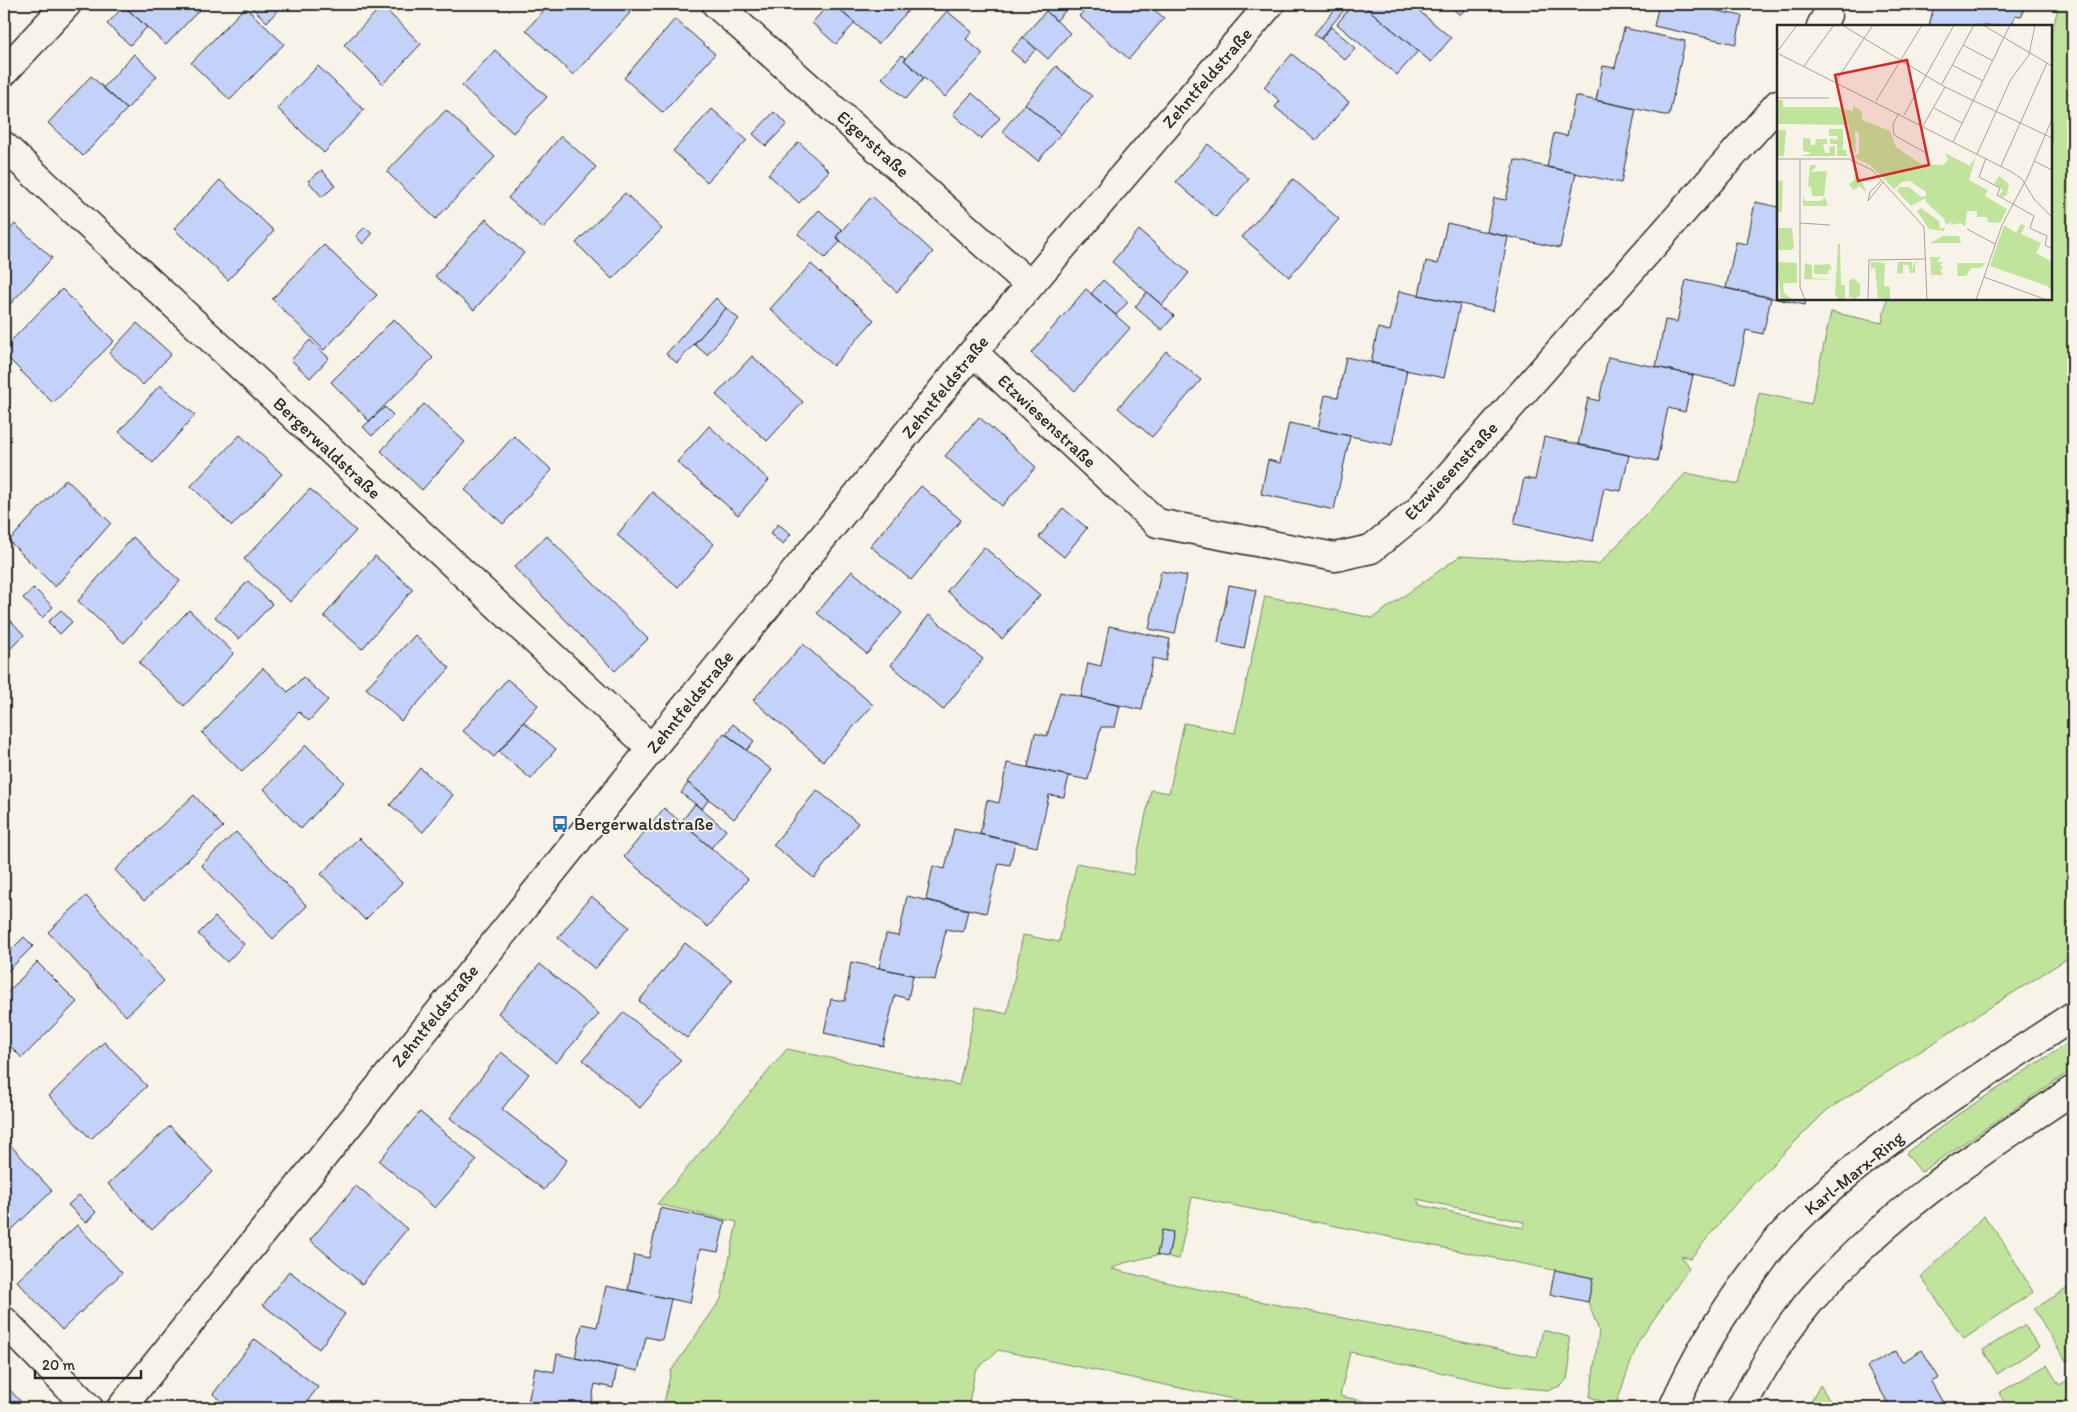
<svg xmlns="http://www.w3.org/2000/svg" width="2077" height="1412" viewBox="0 0 2077 1412" font-family="Itim,sans-serif">
	<style>
		.green { fill: #c1e49d; stroke: #768864; fill-rule: evenodd }
		.building { fill: #c4d2f9; stroke: #2b2b2b }
		.lines { fill: none; stroke-linecap: round; stroke-linejoin: round }
		.street-casing { stroke: #2b2b2b; stroke-width: 31 }
		.secondary-casing { stroke: #2b2b2b; stroke-width: 31 }
		.street { stroke: #f7f3e8; stroke-width: 28 }
		.secondary { stroke: #f7f3e8; stroke-width: 28 }
		.labels { text-anchor: middle; stroke-width: 4; stroke-linejoin: round; paint-order: stroke }
		.street-label { font-size: 18px; fill: #2b2b2b; stroke: #f7f3e8 }
		.poi-label { font-size: 18px; fill: #2b2b2b; stroke: #f7f3e8; text-anchor: start }
		.inset-road { fill: none; stroke: #a5a39c; stroke-width: 1 }
		.view { fill: #d62828; fill-opacity: 0.15; stroke: #d62828; stroke-width: 2.5 }
		.inset-edge { fill: none; stroke: #2b2b2b; stroke-width: 2.5 }
	</style>
	<rect width="100%" height="100%" fill="#f7f3e8"/>
	<filter id="ink" filterUnits="userSpaceOnUse"><feTurbulence type="fractalNoise" baseFrequency=".02" numOctaves="2"/><feDisplacementMap in="SourceGraphic" scale="10" xChannelSelector="R" yChannelSelector="G"/><feConvolveMatrix kernelMatrix="1 2 1 2 8 2 1 2 1" color-interpolation-filters="sRGB"/></filter>
	<g filter="url(#ink)">
		<path class="green" d="M 2059,4 L 2073,4 L 2073,955 L 1827,1110 L 1746,1191 L 1691,1258 L 1681,1256 L 1689,1268 L 1638,1342 L 1615,1407 L 1590,1397 L 1599,1331 L 1588,1302 L 1593,1278 L 1192,1197 L 1179,1259 L 1168,1257 L 1173,1232 L 1162,1230 L 1157,1255 L 1124,1263 L 1112,1269 L 1174,1284 L 1537,1357 L 1543,1330 L 1569,1337 L 1570,1360 L 1567,1379 L 1561,1386 L 1548,1390 L 1501,1386 L 1350,1352 L 1340,1396 L 1396,1408 L 1276,1408 L 998,1350 L 975,1371 L 968,1408 L 663,1408 L 671,1371 L 721,1299 L 737,1222 L 657,1204 L 787,1049 L 959,1085 L 976,1007 L 1007,1014 L 1023,935 L 1059,942 L 1077,863 L 1133,875 L 1151,790 L 1169,793 L 1184,723 L 1235,733 L 1265,596 L 1373,618 L 1460,556 L 1599,564 L 1686,473 L 1739,484 L 1759,393 L 1811,404 L 1831,312 L 1882,323 L 1887,299 L 2051,299 L 2051,35 ZM 1417,1199 L 1524,1222 L 1523,1228 L 1420,1205 Z
			M 2073,1040 L 2073,1069 L 1921,1172 L 1906,1153 L 1957,1115 Z
			M 1984,1216 L 2004,1243 L 2033,1292 L 1964,1339 L 1921,1277 Z
			M 2073,1285 L 2073,1357 L 2066,1361 L 2034,1309 Z
			M 2024,1325 L 2039,1347 L 1997,1374 L 1983,1350 Z
			M 2047,1365 L 2059,1385 L 2073,1377 L 2073,1408 L 2008,1408 L 1999,1393 Z
			M 1820,1385 L 1834,1408 L 1808,1408 Z"/>
		<path class="building" d="M 126,4 L 205,4 L 166,45 L 124,6 Z
			M 248,4 L 271,4 L 278,10 L 267,22 Z
			M 550,4 L 620,4 L 630,13 L 573,75 L 526,30 Z
			M 829,4 L 836,4 L 834,5 L 855,23 L 836,44 L 812,23 Z
			M 836,4 L 914,4 L 878,44 L 834,5 Z
			M 1052,4 L 1063,4 L 1068,8 L 1056,21 L 1046,11 Z
			M 1090,4 L 1147,4 L 1164,18 L 1129,59 L 1079,16 Z
			M 1340,4 L 1349,4 L 1320,39 L 1314,34 Z
			M 1353,4 L 1362,4 L 1418,51 L 1397,75 L 1337,24 Z
			M 1362,4 L 1411,4 L 1451,38 L 1431,62 Z
			M 1447,4 L 1469,4 L 1460,15 Z
			M 1659,4 L 1684,4 L 1742,16 L 1736,44 L 1654,26 Z
			M 1946,4 L 2025,4 L 2022,16 L 2015,15 L 2012,26 L 1929,26 L 1934,5 L 1945,7 Z
			M 124,6 L 147,27 L 130,45 L 107,24 Z
			M 382,6 L 421,44 L 383,84 L 344,45 Z
			M 245,7 L 284,44 L 230,100 L 191,63 Z
			M 947,11 L 972,32 L 966,39 L 983,54 L 945,97 L 904,60 Z
			M 1046,11 L 1070,33 L 1048,59 L 1023,37 Z
			M 675,19 L 715,54 L 663,113 L 624,78 Z
			M 1331,27 L 1356,48 L 1345,60 L 1321,39 Z
			M 1624,28 L 1685,41 L 1669,116 L 1596,100 L 1603,66 L 1615,68 Z
			M 1023,37 L 1036,49 L 1024,62 L 1011,51 Z
			M 495,50 L 547,97 L 513,133 L 462,86 Z
			M 134,54 L 157,76 L 127,109 L 103,88 Z
			M 1292,54 L 1349,102 L 1316,141 L 1275,107 L 1280,101 L 1264,87 Z
			M 902,55 L 906,59 L 904,60 L 924,78 L 906,99 L 882,78 Z
			M 318,66 L 364,110 L 324,153 L 277,108 Z
			M 1056,66 L 1092,96 L 1061,134 L 1025,104 Z
			M 91,76 L 127,109 L 83,156 L 48,123 Z
			M 972,93 L 1000,118 L 981,139 L 953,114 Z
			M 1575,96 L 1636,109 L 1621,183 L 1547,167 L 1554,133 L 1567,136 Z
			M 1025,104 L 1061,134 L 1038,161 L 1002,131 Z
			M 712,109 L 747,140 L 707,182 L 673,151 Z
			M 446,110 L 495,157 L 436,219 L 387,172 Z
			M 774,112 L 787,124 L 766,146 L 753,134 Z
			M 561,136 L 596,167 L 543,228 L 508,198 Z
			M 799,142 L 829,171 L 799,203 L 768,174 Z
			M 1208,144 L 1249,179 L 1216,217 L 1176,182 Z
			M 1515,160 L 1576,173 L 1560,248 L 1487,232 L 1494,198 L 1506,200 Z
			M 322,170 L 335,186 L 322,197 L 308,181 Z
			M 1293,179 L 1339,219 L 1289,277 L 1242,237 Z
			M 220,180 L 274,231 L 228,280 L 174,229 Z
			M 625,193 L 662,229 L 612,279 L 576,243 Z
			M 872,196 L 933,252 L 897,292 L 836,237 Z
			M 1755,202 L 1778,207 L 1778,299 L 1806,299 L 1805,305 L 1726,288 L 1736,242 L 1747,244 Z
			M 819,210 L 842,230 L 836,237 L 841,241 L 825,258 L 798,234 Z
			M 486,219 L 524,253 L 474,310 L 435,276 Z
			M 1447,223 L 1508,237 L 1493,311 L 1419,295 L 1426,261 L 1438,264 Z
			M 15,224 L 52,258 L 4,311 L 4,236 Z
			M 365,227 L 372,234 L 363,244 L 356,236 Z
			M 1139,230 L 1189,273 L 1162,305 L 1112,262 Z
			M 324,245 L 377,295 L 324,350 L 272,299 Z
			M 811,264 L 874,320 L 833,366 L 770,309 Z
			M 1103,280 L 1128,302 L 1116,315 L 1091,294 Z
			M 1686,280 L 1771,298 L 1763,334 L 1746,330 L 1735,384 L 1656,367 L 1665,320 L 1677,322 Z
			M 62,289 L 114,341 L 53,403 L 4,354 L 4,348 Z
			M 1086,289 L 1130,328 L 1075,391 L 1031,353 Z
			M 1399,291 L 1460,304 L 1444,378 L 1371,363 L 1378,328 L 1390,331 Z
			M 1147,292 L 1174,316 L 1162,330 L 1135,307 Z
			M 716,298 L 726,308 L 677,363 L 666,354 Z
			M 726,308 L 739,319 L 707,355 L 694,344 Z
			M 394,319 L 433,358 L 369,421 L 331,382 Z
			M 137,323 L 171,354 L 143,385 L 109,353 Z
			M 310,340 L 329,358 L 310,378 L 291,360 Z
			M 1166,351 L 1201,380 L 1152,437 L 1118,408 Z
			M 752,356 L 803,402 L 767,441 L 716,395 Z
			M 1346,357 L 1407,370 L 1392,445 L 1318,429 L 1325,395 L 1338,397 Z
			M 1608,357 L 1693,375 L 1685,412 L 1668,408 L 1657,461 L 1578,445 L 1588,398 L 1599,401 Z
			M 160,385 L 195,415 L 153,463 L 119,432 Z
			M 424,404 L 465,442 L 422,490 L 381,451 Z
			M 385,407 L 393,415 L 372,436 L 363,427 Z
			M 979,417 L 1036,467 L 1002,506 L 945,456 Z
			M 1289,423 L 1350,436 L 1334,510 L 1261,494 L 1268,460 L 1280,463 Z
			M 709,426 L 769,480 L 738,515 L 677,462 Z
			M 240,435 L 282,474 L 232,526 L 191,486 Z
			M 514,436 L 552,470 L 503,524 L 465,490 Z
			M 1544,437 L 1629,455 L 1621,491 L 1604,488 L 1593,541 L 1514,524 L 1524,478 L 1535,480 Z
			M 66,479 L 111,523 L 55,587 L 9,541 Z
			M 921,486 L 961,520 L 911,580 L 870,546 Z
			M 310,489 L 356,531 L 290,602 L 244,559 Z
			M 652,492 L 714,544 L 678,587 L 617,535 Z
			M 1063,508 L 1087,528 L 1064,557 L 1039,537 Z
			M 778,524 L 791,534 L 783,544 L 770,534 Z
			M 547,536 L 648,639 L 615,671 L 514,567 Z
			M 133,537 L 180,581 L 124,643 L 78,601 Z
			M 984,547 L 1040,595 L 1002,639 L 947,591 Z
			M 375,556 L 413,589 L 362,649 L 324,616 Z
			M 852,571 L 902,613 L 867,654 L 817,613 Z
			M 1161,571 L 1187,576 L 1175,634 L 1149,629 Z
			M 248,581 L 272,604 L 239,639 L 215,617 Z
			M 1229,585 L 1256,590 L 1244,649 L 1218,643 Z
			M 34,588 L 53,607 L 42,618 L 23,598 Z
			M 61,610 L 72,622 L 60,634 L 48,622 Z
			M 189,610 L 234,653 L 184,706 L 139,663 Z
			M 4,613 L 24,635 L 4,655 Z
			M 929,615 L 983,659 L 943,710 L 891,665 Z
			M 1109,626 L 1170,639 L 1166,661 L 1153,658 L 1142,710 L 1081,697 L 1088,663 L 1101,666 Z
			M 415,635 L 450,668 L 401,721 L 366,688 Z
			M 803,644 L 873,705 L 823,761 L 753,700 Z
			M 263,668 L 288,692 L 303,677 L 328,700 L 309,721 L 299,712 L 242,772 L 202,733 Z
			M 507,679 L 538,705 L 494,757 L 463,731 Z
			M 1060,692 L 1120,706 L 1115,727 L 1101,727 L 1088,780 L 1028,767 L 1035,733 L 1047,736 Z
			M 524,722 L 556,749 L 531,779 L 499,752 Z
			M 733,724 L 754,741 L 747,750 L 726,734 Z
			M 724,733 L 772,770 L 734,819 L 687,782 Z
			M 306,745 L 344,782 L 301,829 L 264,789 Z
			M 1007,763 L 1069,776 L 1064,797 L 1049,795 L 1037,847 L 980,834 L 987,800 L 999,803 Z
			M 420,768 L 453,795 L 423,832 L 390,805 Z
			M 688,783 L 709,799 L 702,809 L 681,793 Z
			M 817,790 L 858,823 L 814,878 L 773,845 Z
			M 194,795 L 223,827 L 144,901 L 115,870 Z
			M 695,804 L 726,830 L 711,848 L 681,822 Z
			M 664,808 L 748,879 L 708,927 L 624,857 Z
			M 954,829 L 1015,842 L 1010,865 L 999,863 L 986,913 L 926,900 L 933,866 L 945,869 Z
			M 236,832 L 307,906 L 273,939 L 201,865 Z
			M 359,838 L 402,883 L 365,920 L 321,874 Z
			M 86,896 L 164,981 L 126,1016 L 48,932 Z
			M 591,896 L 629,927 L 595,969 L 558,938 Z
			M 907,896 L 968,910 L 963,932 L 946,929 L 935,980 L 879,968 L 886,934 L 899,936 Z
			M 215,917 L 244,944 L 227,962 L 198,934 Z
			M 24,937 L 33,946 L 5,974 L 4,957 Z
			M 685,943 L 732,980 L 687,1038 L 639,1001 Z
			M 37,962 L 77,1002 L 22,1058 L 4,1040 L 4,996 Z
			M 851,962 L 913,975 L 908,999 L 895,995 L 883,1046 L 824,1033 L 831,999 L 845,1001 Z
			M 540,964 L 599,1014 L 556,1063 L 498,1013 Z
			M 624,1012 L 681,1060 L 640,1108 L 583,1060 Z
			M 104,1042 L 147,1086 L 91,1139 L 49,1096 Z
			M 501,1052 L 529,1074 L 502,1109 L 567,1160 L 544,1190 L 450,1118 Z
			M 420,1112 L 477,1160 L 435,1208 L 379,1161 Z
			M 170,1126 L 213,1172 L 152,1230 L 108,1184 Z
			M 4,1138 L 52,1191 L 4,1237 Z
			M 356,1186 L 407,1229 L 362,1284 L 310,1240 Z
			M 79,1195 L 96,1212 L 86,1223 L 68,1205 Z
			M 660,1208 L 725,1221 L 718,1252 L 700,1249 L 690,1303 L 628,1290 L 634,1255 L 649,1258 Z
			M 77,1225 L 122,1273 L 62,1330 L 17,1281 Z
			M 1162,1230 L 1173,1232 L 1168,1257 L 1157,1255 Z
			M 1555,1270 L 1593,1278 L 1588,1302 L 1550,1294 Z
			M 289,1271 L 345,1314 L 319,1349 L 263,1305 Z
			M 606,1286 L 671,1299 L 662,1340 L 646,1337 L 638,1371 L 575,1358 L 582,1324 L 597,1327 Z
			M 255,1339 L 318,1387 L 302,1408 L 231,1408 L 213,1394 Z
			M 1922,1350 L 1939,1378 L 1931,1382 L 1942,1401 L 1929,1408 L 1879,1408 L 1888,1403 L 1867,1367 L 1896,1351 L 1902,1362 Z
			M 557,1354 L 617,1367 L 613,1388 L 595,1384 L 590,1408 L 527,1408 L 535,1368 L 554,1372 Z
			M 4,1384 L 27,1408 L 4,1408 Z"/>
		<g class="lines">
			<g class="street-casing">
				<path id="street" d="M 716,4 L 1030,285
					M 1821,26 L 1827,15
					M 4,72 L 67,4
					M 4,146 L 652,749
					M 973,352 L 1157,523 L 1335,557 L 1371,549 L 1418,511 L 1778,104
					M 4,1321 L 89,1408
					M 121,1408 L 580,837 L 973,352 L 1270,4"/>
			</g>
			<g class="secondary-casing">
				<path id="secondary" d="M 1673,1408 C 1695,1357 1724,1310 1758,1266 C 1766,1255 1774,1243 1784,1233 C 1866,1147 1975,1081 2073,1016
					M 1741,1408 C 1761,1370 1783,1333 1811,1300 C 1887,1212 1977,1154 2073,1090"/>
			</g>
			<use href="#street" class="street"/>
			<use href="#secondary" class="secondary"/>
		</g>
	</g>
	<defs>
		<g id="bus-bare" transform="scale(1.35)"><path d="M-5-6H5V4H4V6H2V4H-2V6H-4V4H-5ZM-3.5-4V0h7V-4ZM-3.5 1.2v1.5H-2V1.2ZM2 1.2v1.5H3.5V1.2Z" fill="#1f6fb2" stroke="#f7f3e8" stroke-width="2.5" paint-order="stroke"/></g>
	</defs>
	<g fill-rule="evenodd">
		<use href="#bus-bare" x="560" y="824"/>
	</g>
	<g class="labels">
		<g class="street-label">
			<text transform="translate(1207 78) rotate(-49)" y="6">Zehntfeldstraße</text>
			<text transform="translate(873 144) rotate(42)" y="6">Eigerstraße</text>
			<text transform="translate(945 387) rotate(-51)" y="6">Zehntfeldstraße</text>
			<text transform="translate(1047 421) rotate(43)" y="6">Etzwiesenstraße</text>
			<text transform="translate(327 448) rotate(43)" y="6">Bergerwaldstraße</text>
			<text transform="translate(1451 471) rotate(-47)" y="6">Etzwiesenstraße</text>
			<text transform="translate(690 702) rotate(-51)" y="6">Zehntfeldstraße</text>
			<text transform="translate(435 1016) rotate(-51)" y="6">Zehntfeldstraße</text>
			<text transform="translate(1854 1173) rotate(-39)" y="6">Karl-Marx-Ring</text>
		</g>
		<g class="poi-label">
			<text x="574" y="830">Bergerwaldstraße</text>
		</g>
	</g>
	<g transform="translate(1777 25)">
		<rect width="275" height="275" fill="#f7f3e8"/>
		<path d="M 0,75 L 6,75 L 6,82 L 60,82 L 76,86 L 76,81 L 85,86 L 85,95 L 113,106 L 119,122 L 144,139 L 166,140 L 171,135 L 168,128 L 193,141 L 199,131 L 192,155 L 211,165 L 208,171 L 230,184 L 223,198 L 211,197 L 210,192 L 200,192 L 200,186 L 190,186 L 188,202 L 184,198 L 174,200 L 174,197 L 169,200 L 167,194 L 149,177 L 149,173 L 134,181 L 120,166 L 122,162 L 132,162 L 144,172 L 149,171 L 149,167 L 133,156 L 125,157 L 117,164 L 93,140 L 76,132 L 82,129 L 82,109 L 78,106 L 79,129 L 74,118 L 72,131 L 72,100 L 0,99 ZM 52,104 L 66,104 L 66,125 L 69,125 L 70,131 L 60,131 L 60,119 L 53,119 L 53,113 L 60,115 L 61,111 L 52,111 ZM 0,105 L 9,105 L 7,131 L 1,131 ZM 26,113 L 33,113 L 34,120 L 38,120 L 39,114 L 50,114 L 50,119 L 46,119 L 48,128 L 52,128 L 53,121 L 58,121 L 58,131 L 24,131 L 35,128 L 26,126 ZM 33,140 L 40,140 L 34,147 L 50,146 L 47,171 L 35,171 L 34,162 L 31,162 ZM 77,149 L 83,153 L 90,168 L 82,161 L 77,165 L 72,160 L 78,154 ZM 222,151 L 232,159 L 230,170 L 225,172 L 222,170 L 226,165 L 217,159 ZM 6,155 L 5,187 L 0,187 L 0,157 ZM 26,172 L 28,176 L 44,176 L 48,172 L 51,181 L 26,181 ZM 144,183 L 162,196 L 163,204 L 168,202 L 167,206 L 152,204 L 140,186 ZM 244,199 L 248,201 L 244,209 L 264,218 L 259,228 L 275,237 L 275,266 L 270,261 L 213,241 L 227,200 L 239,208 ZM 2,203 L 15,203 L 17,223 L 13,224 L 20,225 L 1,225 ZM 166,211 L 182,211 L 184,218 L 153,218 ZM 61,219 L 63,219 L 64,260 L 68,260 L 68,275 L 62,275 L 58,270 ZM 153,232 L 164,232 L 160,237 L 166,237 L 163,240 L 166,242 L 163,245 L 166,250 L 155,250 L 155,256 ZM 0,237 L 20,238 L 20,258 L 6,258 L 7,268 L 16,275 L 4,275 ZM 94,237 L 108,238 L 107,261 L 113,262 L 113,274 L 119,275 L 101,273 L 98,243 L 94,244 L 93,256 ZM 121,237 L 135,237 L 135,246 L 137,237 L 144,238 L 138,238 L 138,248 L 133,248 L 131,240 L 126,240 L 126,248 L 120,249 ZM 28,238 L 35,240 L 35,253 L 56,255 L 27,254 ZM 180,238 L 209,238 L 203,243 L 194,243 L 189,251 L 181,251 ZM 37,240 L 53,239 L 55,245 L 52,244 L 51,249 L 37,249 ZM 76,253 L 83,259 L 83,270 L 77,275 L 73,275 L 77,273 L 72,272 L 72,256 Z" fill="#c1e49d"/>
		<path class="inset-road" d="M 65,0 L 168,62 L 275,113M 206,0 L 275,41M 186,20 L 216,36M 0,27 L 20,0M 0,28 L 233,146 L 245,154 L 257,174 L 275,192M 175,40 L 206,56M 27,41 L 57,0M 59,56 L 96,0M 165,59 L 197,0M 0,73 L 52,73M 99,76 L 145,0M 157,83 L 185,98M 122,88 L 116,99 L 117,110 L 149,128M 127,90 L 177,0M 146,101 L 168,62M 176,117 L 233,0M 200,129 L 234,54 L 252,30 L 258,0M 209,133 L 202,152 L 223,163 L 220,170 L 257,191 L 253,203 L 270,211 L 268,220 L 275,224M 0,134 L 72,134 L 95,145 L 147,202 L 150,275M 23,134 L 23,262 L 28,275M 257,136 L 275,145M 224,141 L 270,38M 105,155 L 93,167 L 91,176 L 106,157M 23,198 L 53,200M 190,204 L 218,219M 207,252 L 270,275M 91,275 L 92,235 L 149,234M 199,275 L 225,200 L 251,151 L 275,94"/>
		<path class="view" d="M 130,35 L 152,140 L 81,156 L 58,50 Z"/>
		<rect width="275" height="275" class="inset-edge"/>
	</g>
	<rect width="2077" height="1412" fill="none" stroke="#f7f3e8" stroke-width="20"/>
	<rect x="10" y="10" width="2057" height="1392" fill="none" stroke="#2b2b2b" stroke-width="2" filter="url(#ink)"/>
	<path d="M35 1370v8h106v-8" fill="none" stroke="#2b2b2b" stroke-width="2.5"/>
	<text x="42" y="1370" font-size="15" fill="#2b2b2b" stroke="#f7f3e8" stroke-width="4" paint-order="stroke">20 m</text>
</svg>
